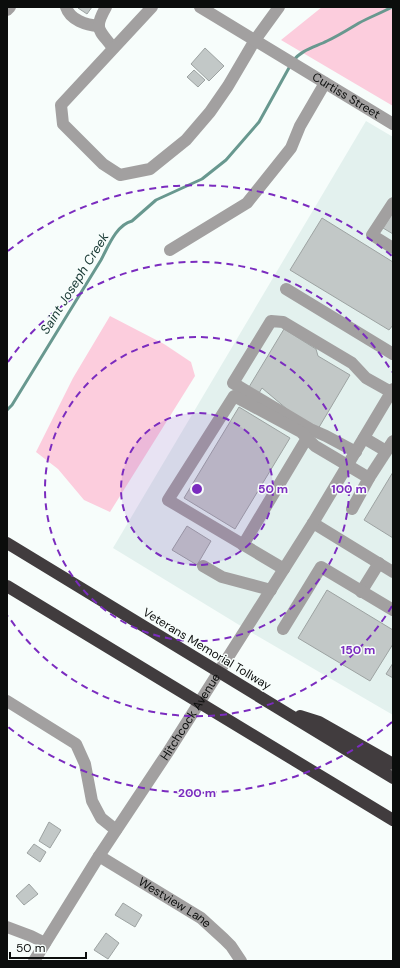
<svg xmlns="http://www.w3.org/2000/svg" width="400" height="968" viewBox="0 0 400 968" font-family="'DM Sans',sans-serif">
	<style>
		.built { fill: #e3f1ee }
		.green { fill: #fccddd }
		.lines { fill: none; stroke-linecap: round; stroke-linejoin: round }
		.stream { stroke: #68988f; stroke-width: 3 }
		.building { fill: #c2c8c7; stroke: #9da3a2 }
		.minor { stroke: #a2a0a0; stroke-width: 12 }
		.highway { stroke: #413c3e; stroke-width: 12 }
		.ring { fill: none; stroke: #7b2cbf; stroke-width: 2; stroke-dasharray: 7 5 }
		.labels { text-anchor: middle; stroke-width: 3; stroke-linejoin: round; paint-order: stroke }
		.street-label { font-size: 12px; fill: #0b0d0c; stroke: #f7fdfb }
		.water-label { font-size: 13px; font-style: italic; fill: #163732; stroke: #f7fdfb }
		.centre { fill: #7b2cbf; stroke: #f7fdfb; stroke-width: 2 }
		.ring-label { font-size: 12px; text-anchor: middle; font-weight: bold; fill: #7b2cbf; stroke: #f7fdfb; stroke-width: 3; stroke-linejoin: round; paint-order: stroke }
	</style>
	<rect width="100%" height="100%" fill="#f7fdfb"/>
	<path class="built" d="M 366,121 L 393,137 L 393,715 L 254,634 L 113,548 Z"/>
	<path class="green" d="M 322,7 L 393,7 L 393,106 L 281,40 Z
		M 110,316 L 164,344 L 191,362 L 195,376 L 110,512 L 84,500 L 58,469 L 36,452 L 73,378 Z"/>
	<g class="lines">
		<path class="stream" d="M 293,61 C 301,50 315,47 327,41 C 338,36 349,29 359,23 C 370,17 381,13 392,7
			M 7,410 L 12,405 L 101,260 C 108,247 116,225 132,221 L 156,200 L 202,179 L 226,160 L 259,122 L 290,66"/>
	</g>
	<path class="building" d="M 79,7 L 92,7 L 87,14 L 78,8 Z
		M 205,48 L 224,66 L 209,81 L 191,64 Z
		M 194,70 L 205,80 L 198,87 L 187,77 Z
		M 393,212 L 393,234 L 383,228 Z
		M 322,218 L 393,262 L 393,325 L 389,330 L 290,270 Z
		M 284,329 L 316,349 L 318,356 L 350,375 L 318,429 L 294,415 L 262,388 L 259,393 L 249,387 Z
		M 239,407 L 290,438 L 235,529 L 184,498 Z
		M 393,472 L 393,538 L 364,520 Z
		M 187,526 L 211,541 L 197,565 L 172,550 Z
		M 327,590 L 393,630 L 393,644 L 370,681 L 298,638 Z
		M 393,663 L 393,678 L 386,674 Z
		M 49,822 L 61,830 L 50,848 L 39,841 Z
		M 34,844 L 46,852 L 40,862 L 27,853 Z
		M 29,884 L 38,894 L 24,905 L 16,896 Z
		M 123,903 L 142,915 L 135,927 L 115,915 Z
		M 106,933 L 119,943 L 108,959 L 94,950 Z"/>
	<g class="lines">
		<g class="minor">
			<path d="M 66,7 C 70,20 86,25 99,26"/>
			<path d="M 106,7 C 93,30 99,29 113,48"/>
			<path d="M 152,7 L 61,105 L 63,124 L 103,164 L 120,175 L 150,169 L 186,140 L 210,112 L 228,86 L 255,40 L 279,7"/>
			<path id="s1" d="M 200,7 L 393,124"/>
			<path d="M 7,10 L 10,7"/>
			<path d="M 393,203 L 372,235 L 393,248"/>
			<path d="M 170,250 L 247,203 L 291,148 L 300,126 L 325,83"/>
			<path d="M 286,289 L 393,354"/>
			<path d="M 364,438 L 386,451"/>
			<path d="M 356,452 L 326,436 L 310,429 L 233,383 L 271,321 L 283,322 L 352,363 L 366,378 L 391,392"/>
			<path d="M 369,478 L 393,441"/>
			<path d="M 313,523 L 393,572"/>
			<path d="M 243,545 L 307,438"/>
			<path d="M 203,566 L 222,577 L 271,590"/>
			<path d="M 284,569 L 168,500 L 234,396 L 301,432 L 315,446 L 369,478 L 352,509"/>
			<path d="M 361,592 L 379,563"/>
			<path d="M 283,629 L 321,567 L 393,610"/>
			<path d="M 7,701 L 76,744 L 85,764 L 92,801 L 101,818 L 116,830"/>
			<path id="s2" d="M 99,856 L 201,918 L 224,939 L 231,946 L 241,961"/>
			<path d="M 7,927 L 31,936 L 45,943"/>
			<path id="s3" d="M 34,961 L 99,856 L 168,752 L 313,523 L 393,389"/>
		</g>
		<path class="highway" d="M 7,543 L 393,778
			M 7,586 L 393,820
			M 300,716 L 319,722 L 393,764"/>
	</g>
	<circle cx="197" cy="489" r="76" fill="#7b2cbf" fill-opacity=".12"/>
	<g class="ring">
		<circle cx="197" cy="489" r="76"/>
		<circle cx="197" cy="489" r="152"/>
		<path d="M392 606A228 228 0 0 1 8 616M8 362A228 228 0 0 1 392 372"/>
		<path d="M392 722A304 304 0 0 1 8 727M8 251A304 304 0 0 1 392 256"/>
	</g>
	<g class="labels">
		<g class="street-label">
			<text dy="4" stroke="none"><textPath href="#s1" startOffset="171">Curtiss Street</textPath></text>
			<text transform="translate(207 649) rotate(31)" y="4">Veterans Memorial Tollway</text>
			<text dy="4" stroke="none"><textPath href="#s3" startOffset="290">Hitchcock Avenue</textPath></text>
			<text dy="4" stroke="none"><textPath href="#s2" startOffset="89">Westview Lane</textPath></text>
		</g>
		<g class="water-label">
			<text transform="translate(74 283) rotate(-58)" y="5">Saint Joseph Creek</text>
		</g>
	</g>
	<circle cx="197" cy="489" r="6" class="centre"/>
	<g class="ring-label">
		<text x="273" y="493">50 m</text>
		<text x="349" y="493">100 m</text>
		<text x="358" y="654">150 m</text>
		<text x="197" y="797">200 m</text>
	</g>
	<rect width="400" height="968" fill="none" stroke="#0b0d0c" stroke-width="16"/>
	<path d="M10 952v6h76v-6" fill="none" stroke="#0b0d0c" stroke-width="2"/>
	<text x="16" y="952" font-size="12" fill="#0b0d0c" stroke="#f7fdfb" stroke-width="3" paint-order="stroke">50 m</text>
</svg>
